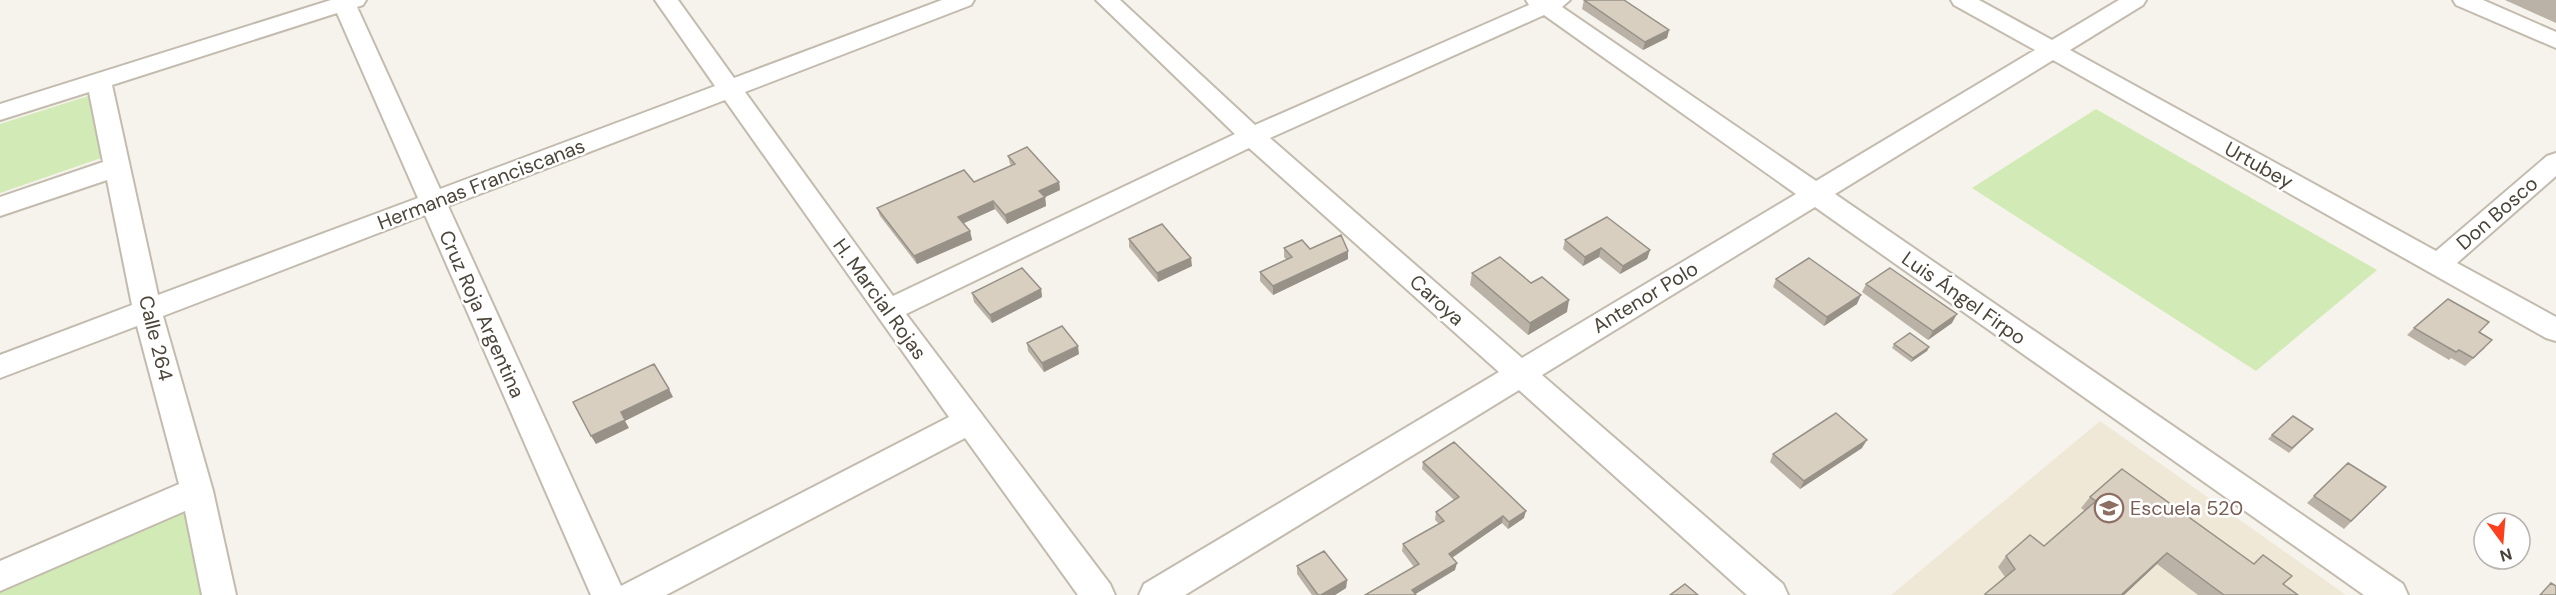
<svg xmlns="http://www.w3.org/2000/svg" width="2556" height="595" viewBox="0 0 2556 595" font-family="'DM Sans',sans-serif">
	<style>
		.education { fill: #efe8d6 }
		.green { fill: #d2eab5 }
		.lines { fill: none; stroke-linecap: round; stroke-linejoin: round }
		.minor-casing { stroke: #c2bbae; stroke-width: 4 }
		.minor { fill: #fff; fill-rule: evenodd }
		.wall { fill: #bab2a6 }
		.shaded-wall { fill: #979187 }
		.building { fill: #d8cfc1; stroke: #979187; stroke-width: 1.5 }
		.labels { text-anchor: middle; stroke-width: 5; stroke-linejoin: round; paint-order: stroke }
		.street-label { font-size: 20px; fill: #4b4439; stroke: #fff }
		.education-label { font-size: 20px; fill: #785e54; stroke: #fff; text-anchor: start }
	</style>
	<rect width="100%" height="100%" fill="#f6f3ec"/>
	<path class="education" d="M 2100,421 L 2346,595 L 1891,595 Z"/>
	<path class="green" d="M 91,95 L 107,156 L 0,193 L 0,124 Z
		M 2096,109 L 2377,270 L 2256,371 L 1972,188 Z
		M 187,508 L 206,595 L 0,595 L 0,588 Z"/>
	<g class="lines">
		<g class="minor-casing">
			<path id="minor" d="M 331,0 L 366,0 L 363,5 L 357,7 L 440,189 L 715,86 L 655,0 L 678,0 L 734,78 L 942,0 L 974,0 L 971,5 L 745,92 L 893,296 L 1235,134 L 1096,0 L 1120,0 L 1255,125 L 1529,5 L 1526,0 L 1570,0 L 1562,7 L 1816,181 L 2035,50 L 1954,5 L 1951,0 L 1979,0 L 2052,40 L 2119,0 L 2146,0 L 2143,5 L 2070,50 L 2436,251 L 2547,156 L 2556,153 L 2556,176 L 2457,263 L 2556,317 L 2556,341 L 2546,338 L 2053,60 L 1835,194 L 2403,584 L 2408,595 L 2364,595 L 1815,207 L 1542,375 L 1783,584 L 1788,595 L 1747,595 L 1519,390 L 1185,595 L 1139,595 L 1144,584 L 1499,372 L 1249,148 L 906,314 L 1110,584 L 1115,595 L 1078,595 L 965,438 L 666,595 L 591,595 L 425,215 L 163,316 L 213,491 L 236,595 L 202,595 L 185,511 L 0,591 L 0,561 L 179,484 L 137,326 L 0,378 L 0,355 L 132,305 L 107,180 L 0,216 L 0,197 L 103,162 L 89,92 L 0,120 L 0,104 ZM 337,13 L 418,198 L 158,295 L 112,85 ZM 1544,15 L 1796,194 L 1522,358 L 1270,138 ZM 725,100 L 949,417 L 621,586 L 448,206 Z
				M 2453,0 L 2483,0 L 2556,32 L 2556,48 L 2456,5 Z"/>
		</g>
		<use href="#minor" class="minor"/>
	</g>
	<path class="wall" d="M 1584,0 L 1669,30 L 1667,38 L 1643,50 L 1582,9 Z
		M 2505,0 L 2556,0 L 2556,23 Z
		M 1008,156 L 1059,182 L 1060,190 L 1045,197 L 1046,206 L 1007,224 L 995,209 L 963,223 L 970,231 L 972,240 L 917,264 L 880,216 L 877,208 L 974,182 L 1011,165 L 1010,164 Z
		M 1129,239 L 1192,266 L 1158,282 L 1129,247 Z
		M 1565,240 L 1650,250 L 1647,259 L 1620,274 L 1599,257 L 1583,266 L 1563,249 Z
		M 1284,248 L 1348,251 L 1348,259 L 1273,295 L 1260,281 L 1260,272 L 1287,260 L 1284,257 Z
		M 1472,273 L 1567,312 L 1528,335 L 1470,285 Z
		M 1776,279 L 1857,304 L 1824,326 L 1773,287 Z
		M 1866,284 L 1952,323 L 1928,340 L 1862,292 Z
		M 1041,289 L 1042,297 L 992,323 L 974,302 L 972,293 Z
		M 2414,328 L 2479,332 L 2485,348 L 2465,366 L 2451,358 L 2449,360 L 2407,335 Z
		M 1027,343 L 1079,354 L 1044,372 L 1028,351 Z
		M 1894,344 L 1929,347 L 1927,351 L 1911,362 L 1892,348 Z
		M 2313,429 L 2289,453 L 2268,439 L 2272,435 Z
		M 1862,448 L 1800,489 L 1770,462 L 1773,454 Z
		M 1423,462 L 1524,518 L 1508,529 L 1502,523 L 1452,558 L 1455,570 L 1365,595 L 1414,567 L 1402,551 L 1403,544 L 1439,524 L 1435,520 L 1436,512 L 1454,500 L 1422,469 Z
		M 2386,487 L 2344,529 L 2307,503 L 2314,496 Z
		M 2090,497 L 2283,584 L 2298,595 L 2198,595 L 2157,564 L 2124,595 L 1984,595 L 2005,577 L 1998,567 L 2006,556 L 2044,546 L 2085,511 L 2081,508 Z
		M 1297,566 L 1347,580 L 1346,588 L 1335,595 L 1312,595 L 1297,574 Z"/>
	<path class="shaded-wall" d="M 1669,30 L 1667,38 L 1643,50 L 1645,42 Z
		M 1059,182 L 1060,190 L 1041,199 L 1039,191 Z
		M 1045,197 L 1046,206 L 1007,224 L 1005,215 Z
		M 993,201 L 995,209 L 960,225 L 958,217 Z
		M 970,231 L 972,240 L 917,264 L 914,256 Z
		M 1601,248 L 1599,257 L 1583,266 L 1585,257 Z
		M 1650,250 L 1647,259 L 1620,274 L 1623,266 Z
		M 1348,251 L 1348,259 L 1273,295 L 1273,286 Z
		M 1191,258 L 1192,266 L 1158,282 L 1157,273 Z
		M 1041,289 L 1042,297 L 992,323 L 990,315 Z
		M 1861,295 L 1857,304 L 1824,326 L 1827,317 Z
		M 1569,300 L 1567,312 L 1528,335 L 1530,323 Z
		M 1957,314 L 1952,323 L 1928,340 L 1933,331 Z
		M 1078,346 L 1079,354 L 1044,372 L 1042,363 Z
		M 1929,347 L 1927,351 L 1911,362 L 1913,358 Z
		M 669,389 L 673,397 L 625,421 L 629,428 L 596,444 L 591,436 L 621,412 Z
		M 1867,440 L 1862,448 L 1800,489 L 1804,481 Z
		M 1526,511 L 1524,518 L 1508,529 L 1509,522 Z
		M 1503,516 L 1502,523 L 1447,561 L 1449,554 Z
		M 2167,553 L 2157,564 L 2124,595 L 2121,595 Z
		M 1457,563 L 1455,570 L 1414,595 L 1412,590 Z
		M 1347,580 L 1346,588 L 1335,595 L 1321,595 Z"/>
	<path class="building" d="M 1584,0 L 1624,0 L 1669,30 L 1645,42 Z
		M 1027,147 L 1059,182 L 1039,191 L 1045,197 L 1005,215 L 993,201 L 958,217 L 970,231 L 914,256 L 877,208 L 964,170 L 974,182 L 1015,164 L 1008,156 Z
		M 1607,217 L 1650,250 L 1623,266 L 1601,248 L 1585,257 L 1565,240 Z
		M 1162,224 L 1191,258 L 1157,273 L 1129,239 Z
		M 1341,235 L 1348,251 L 1273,286 L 1260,272 L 1292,257 L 1284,248 L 1302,240 L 1310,249 Z
		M 1500,257 L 1531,283 L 1542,277 L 1569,300 L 1530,323 L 1472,273 Z
		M 1809,258 L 1861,295 L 1827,317 L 1776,279 Z
		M 1022,268 L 1041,289 L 990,315 L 972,293 Z
		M 1890,268 L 1957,314 L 1933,331 L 1866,284 Z
		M 2448,299 L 2489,322 L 2479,332 L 2492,340 L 2473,358 L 2459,350 L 2456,352 L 2414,328 Z
		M 1062,326 L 1078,346 L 1042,363 L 1027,343 Z
		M 1910,333 L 1929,347 L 1913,358 L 1894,344 Z
		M 654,364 L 669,389 L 621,412 L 625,420 L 591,436 L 573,402 Z
		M 1836,413 L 1867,440 L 1804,481 L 1773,454 Z
		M 2293,416 L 2313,429 L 2292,448 L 2272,435 Z
		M 1454,442 L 1526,511 L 1509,522 L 1503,516 L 1449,554 L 1457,563 L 1412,590 L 1416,595 L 1365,595 L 1419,564 L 1403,544 L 1444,521 L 1436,512 L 1459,497 L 1423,462 Z
		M 2348,463 L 2386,487 L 2351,521 L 2314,496 Z
		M 2122,469 L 2254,564 L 2263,555 L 2292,576 L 2283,584 L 2298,595 L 2224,595 L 2167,553 L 2121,595 L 1987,595 L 1985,594 L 2015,569 L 2006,556 L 2030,535 L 2044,546 L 2096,501 L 2090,497 Z
		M 1324,551 L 1347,580 L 1321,595 L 1318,595 L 1297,566 Z
		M 2551,583 L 2556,586 L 2556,595 L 2540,595 Z
		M 1685,584 L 1698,595 L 1670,595 Z"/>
	<defs>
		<g id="school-ring" transform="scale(1.5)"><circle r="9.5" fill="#fff" stroke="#8d6e63" stroke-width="1.5"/><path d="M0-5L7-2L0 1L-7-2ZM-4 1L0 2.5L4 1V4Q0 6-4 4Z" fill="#8d6e63"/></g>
	</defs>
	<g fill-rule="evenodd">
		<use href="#school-ring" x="2109" y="508"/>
	</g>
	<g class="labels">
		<g class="street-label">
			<text transform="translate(2259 165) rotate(29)" y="7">Urtubey</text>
			<text transform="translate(481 184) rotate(-21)" y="7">Hermanas Franciscanas</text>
			<text transform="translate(2497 213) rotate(-41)" y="7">Don Bosco</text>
			<text transform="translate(1645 297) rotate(-31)" y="7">Antenor Polo</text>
			<text transform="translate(1964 298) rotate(35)" y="7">Luis Ángel Firpo</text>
			<text transform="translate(880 299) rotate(54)" y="7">H. Marcial Rojas</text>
			<text transform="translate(1437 300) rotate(42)" y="7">Caroya</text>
			<text transform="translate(482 314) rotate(66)" y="7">Cruz Roja Argentina</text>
			<text transform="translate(156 338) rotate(76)" y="7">Calle 264</text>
		</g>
		<g class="education-label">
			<text x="2130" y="515">Escuela 520</text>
		</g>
	</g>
	<g transform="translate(2502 541) rotate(164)"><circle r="28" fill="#ffffff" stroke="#b7b4b0" stroke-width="1.5"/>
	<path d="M0-4.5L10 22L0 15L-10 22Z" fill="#fc3f1d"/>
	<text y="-9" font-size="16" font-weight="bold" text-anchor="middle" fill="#4b4439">N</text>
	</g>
</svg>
